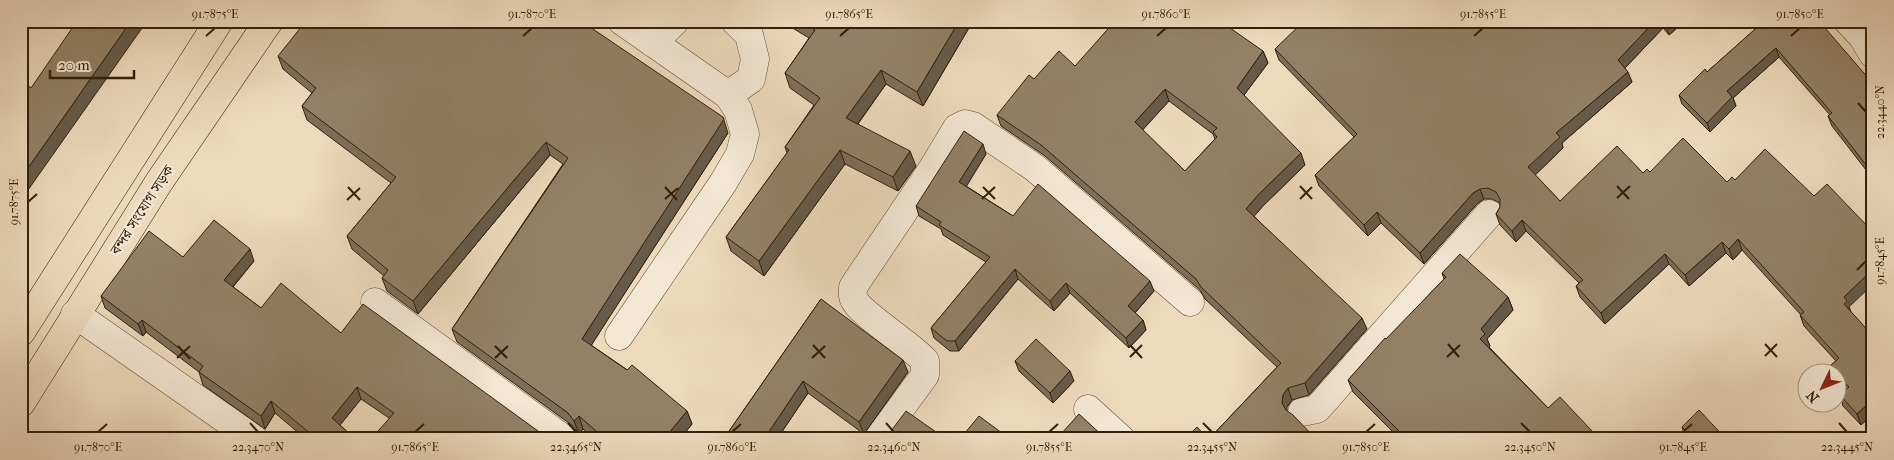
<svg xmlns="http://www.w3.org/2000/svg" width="1894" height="460" viewBox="0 0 1894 460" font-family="'IM FELL French Canon','Noto Serif Bengali',serif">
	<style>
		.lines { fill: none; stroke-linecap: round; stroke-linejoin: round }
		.minor-casing { stroke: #604e37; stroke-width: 29 }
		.highway-casing { stroke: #31200b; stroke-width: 29 }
		.minor { stroke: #f3e6d3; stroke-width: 28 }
		.highway { stroke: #edd9bc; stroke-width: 28 }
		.wall { fill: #7e6e59; stroke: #31200b; fill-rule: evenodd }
		.shaded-wall { fill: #675a48; stroke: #31200b }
		.building { fill: #938067; stroke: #31200b; fill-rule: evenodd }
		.ticks { fill: none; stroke: #31200b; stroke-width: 2 }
		.labels { text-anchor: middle; stroke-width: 4.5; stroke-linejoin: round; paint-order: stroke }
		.street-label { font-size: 15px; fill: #31200b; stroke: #f3e6d3 }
		.neatline { fill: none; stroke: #31200b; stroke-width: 2 }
		.ticks-label { font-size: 12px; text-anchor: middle; fill: #31200b }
	</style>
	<rect width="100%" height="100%" fill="#edd9bc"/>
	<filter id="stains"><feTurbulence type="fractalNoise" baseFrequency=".004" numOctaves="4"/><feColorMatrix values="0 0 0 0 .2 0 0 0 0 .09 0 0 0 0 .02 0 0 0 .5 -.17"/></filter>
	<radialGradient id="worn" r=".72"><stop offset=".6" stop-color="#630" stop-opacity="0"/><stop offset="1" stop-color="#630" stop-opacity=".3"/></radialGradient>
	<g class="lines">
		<g class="minor-casing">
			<path id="minor" d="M 1848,21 L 1862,36 L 1873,54
				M 653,43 L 675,21
				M 728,95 L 751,79 L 755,59 L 749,35 L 735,21
				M 375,302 L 564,439
				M 75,314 L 254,439
				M 619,336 L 723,183 L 740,154 L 745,134 L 738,110 L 728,95 L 622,21
				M 1088,409 L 1121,439
				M 1302,412 L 1317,409 L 1489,214
				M 878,439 L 925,375 L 925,361 C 911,345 859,313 854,299 C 852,295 853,290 853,287 L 933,168 L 957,128 L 965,124 L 973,126 L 1035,168 L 1190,302"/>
		</g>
		<g class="highway-casing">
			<path id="highway" d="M 21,332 L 219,21
				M 21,403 L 159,182 L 269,21"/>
		</g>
		<use href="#minor" class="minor"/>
		<use href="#highway" class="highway"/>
	</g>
	<path class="wall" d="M 781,21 L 973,21 L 923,106 L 886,84 L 858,124 L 916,166 L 898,191 L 845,164 L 764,276 L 731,251 L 726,237 L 787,153 L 785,147 L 814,105 L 790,88 L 785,73 L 809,38 Z
		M 1452,21 L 1685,21 L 1669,35 L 1663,28 L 1625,68 L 1632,82 L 1562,143 L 1563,148 L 1535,175 L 1560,201 L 1643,173 L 1650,172 L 1849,307 L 1851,312 L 1873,336 L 1873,414 L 1861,425 L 1843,406 L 1840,395 L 1846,390 L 1836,380 L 1836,372 L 1832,372 L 1830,366 L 1836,361 L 1804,326 L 1800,315 L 1801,315 L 1742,250 L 1733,260 L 1726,253 L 1689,286 L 1669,264 L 1605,324 L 1580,297 L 1576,286 L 1579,283 L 1526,231 L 1516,242 L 1500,225 L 1496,214 L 1500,207 L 1500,203 L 1492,199 L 1484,199 L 1477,204 L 1424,264 L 1381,223 L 1368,236 L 1319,186 L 1315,175 L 1354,137 L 1279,60 L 1275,49 L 1444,28 Z
		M 1757,21 L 1811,21 L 1870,80 L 1873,79 L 1873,179 L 1832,126 L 1828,116 L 1830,115 L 1779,57 L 1733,98 L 1736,106 L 1710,132 L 1682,104 L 1679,95 L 1707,72 L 1760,25 Z
		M 1263,51 L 1268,63 L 1244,95 L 1305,165 L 1263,206 L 1254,216 L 1367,329 L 1309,395 L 1292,400 L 1287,407 L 1209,439 L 1277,367 L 1205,299 L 1200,290 L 1045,156 L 1001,126 L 997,115 L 1034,79 L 1075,66 ZM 1169,101 L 1213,134 L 1215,139 L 1185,171 L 1142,130 Z
		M 278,56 L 728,133 L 591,345 L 687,411 L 692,424 L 680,439 L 595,439 L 583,429 L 579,434 L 573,426 L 457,342 L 452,329 L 563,164 L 550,155 L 418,314 L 387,291 L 382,278 L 384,276 L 352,249 L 347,236 L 391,183 L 307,120 L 302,106 L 312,93 L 283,69 Z
		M 986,154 L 966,186 L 1013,216 L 1154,291 L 1135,313 L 1143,320 L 1146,330 L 1129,348 L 1070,293 L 1054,311 L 1018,279 L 959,351 L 950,351 L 934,338 L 931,328 L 986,262 L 943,235 L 941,229 L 919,216 L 916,206 Z
		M 183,257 L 254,261 L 233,287 L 261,308 L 341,333 L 549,439 L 389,418 L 361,399 L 340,425 L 355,439 L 306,439 L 275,413 L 265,429 L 203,385 L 199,372 L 146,332 L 143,336 L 105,308 L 101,296 Z
		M 1442,273 L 1508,297 L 1513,310 L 1487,339 L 1490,346 L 1489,347 L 1548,408 L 1595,439 L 1400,439 L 1353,392 L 1348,380 L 1444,279 Z
		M 821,299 L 908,372 L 864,434 L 808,393 L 777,439 L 725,439 L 725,437 Z
		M 1015,361 L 1074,381 L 1053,403 L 1019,371 Z
		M 1682,427 L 1726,439 L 1688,439 L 1685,436 Z"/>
	<path class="shaded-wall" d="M 131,21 L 147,21 L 21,200 L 21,178 Z
		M 959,21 L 973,21 L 923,106 L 917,92 Z
		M 1655,21 L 1660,21 L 1663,28 L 1622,71 L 1618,60 Z
		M 1668,21 L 1685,21 L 1669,35 L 1665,24 Z
		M 1776,48 L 1779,57 L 1733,98 L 1736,106 L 1710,132 L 1707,123 L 1727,91 Z
		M 1263,51 L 1268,63 L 1241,99 L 1237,88 Z
		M 881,70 L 886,84 L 851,133 L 846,118 Z
		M 1628,72 L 1632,82 L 1562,143 L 1563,148 L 1532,178 L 1528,167 L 1556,133 Z
		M 1165,89 L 1169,101 L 1139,134 L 1135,122 Z
		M 723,117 L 728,133 L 587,352 L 582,339 Z
		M 546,142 L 550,155 L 418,314 L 413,301 Z
		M 983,144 L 986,154 L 963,192 L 959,182 Z
		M 840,150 L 845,164 L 764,276 L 759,261 Z
		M 910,151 L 916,166 L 898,191 L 893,177 Z
		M 1301,153 L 1305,165 L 1263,206 L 1250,221 L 1246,209 L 1258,195 Z
		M 1480,189 L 1484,199 L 1477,204 L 1424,264 L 1420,253 L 1473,193 Z
		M 1377,212 L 1381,223 L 1368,236 L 1364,225 Z
		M 1522,220 L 1526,231 L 1516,242 L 1512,231 Z
		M 1738,239 L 1742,250 L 1733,260 L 1729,249 Z
		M 1722,242 L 1726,253 L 1689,286 L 1685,275 Z
		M 250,249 L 254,261 L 228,292 L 224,280 Z
		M 1665,254 L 1669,264 L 1605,324 L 1601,313 Z
		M 1015,269 L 1018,279 L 959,351 L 955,341 Z
		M 1873,269 L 1873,284 L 1849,307 L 1851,312 L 1844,304 L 1844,297 Z
		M 1150,281 L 1154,291 L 1132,316 L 1128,306 Z
		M 1066,283 L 1070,293 L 1054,311 L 1050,301 Z
		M 1508,297 L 1513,310 L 1487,339 L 1490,346 L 1485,351 L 1480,339 L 1481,329 Z
		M 1362,318 L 1367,329 L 1309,395 L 1305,383 Z
		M 142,320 L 146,332 L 143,336 L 138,324 Z
		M 1143,320 L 1146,330 L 1129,348 L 1126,338 Z
		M 903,360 L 908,372 L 864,434 L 859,422 Z
		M 1070,371 L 1074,381 L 1053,403 L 1050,393 Z
		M 803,381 L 808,393 L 777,439 L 764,439 Z
		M 357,387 L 361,399 L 336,430 L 332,418 Z
		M 1288,388 L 1292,400 L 1287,407 L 1287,415 L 1282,403 L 1283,395 Z
		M 1873,399 L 1873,414 L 1861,425 L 1857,414 Z
		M 271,401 L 275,413 L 265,429 L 261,416 Z
		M 687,411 L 692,424 L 680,439 L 664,439 Z
		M 579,416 L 583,429 L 579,434 L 574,421 Z
		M 1592,431 L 1595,439 L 1591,439 L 1589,434 Z"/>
	<path class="building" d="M 77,21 L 131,21 L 21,178 L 21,80 L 31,88 Z
		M 306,21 L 581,21 L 723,117 L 724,119 L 582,339 L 627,370 L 632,365 L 687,411 L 664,439 L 605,439 L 579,416 L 574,421 L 568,413 L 452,329 L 568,158 L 546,142 L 413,301 L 382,278 L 388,270 L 347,236 L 396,177 L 302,106 L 316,88 L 278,56 Z
		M 800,21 L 959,21 L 917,92 L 881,70 L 846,118 L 910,151 L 893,177 L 840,150 L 759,261 L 726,237 L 789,150 L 785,147 L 820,98 L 785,73 L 815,30 Z
		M 1115,21 L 1220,21 L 1263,51 L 1237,88 L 1301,153 L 1258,195 L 1246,209 L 1362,318 L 1305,383 L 1288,388 L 1283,395 L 1282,403 L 1286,410 L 1293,415 L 1316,439 L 1209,439 L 1281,363 L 1201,287 L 1196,279 L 1041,145 L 997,115 L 1029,75 L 1034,79 L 1059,51 L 1075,66 ZM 1165,89 L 1217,128 L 1213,132 L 1217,137 L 1185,171 L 1135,122 Z
		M 1304,21 L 1437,21 L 1444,28 L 1452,21 L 1655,21 L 1618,60 L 1628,72 L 1556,133 L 1560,137 L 1528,167 L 1560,201 L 1617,146 L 1643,173 L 1647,169 L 1650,172 L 1683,138 L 1727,182 L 1732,177 L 1735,180 L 1765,149 L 1814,196 L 1827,184 L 1873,232 L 1873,269 L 1844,297 L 1847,301 L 1844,304 L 1873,336 L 1873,399 L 1857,414 L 1840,395 L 1849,387 L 1830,366 L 1839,358 L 1800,315 L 1804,312 L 1738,239 L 1729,249 L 1722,242 L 1685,275 L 1665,254 L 1601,313 L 1576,286 L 1583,280 L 1522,220 L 1512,231 L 1496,214 L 1500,207 L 1500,199 L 1496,192 L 1488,188 L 1480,189 L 1473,193 L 1420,253 L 1377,212 L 1364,225 L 1315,175 L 1357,134 L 1275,49 Z
		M 1662,21 L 1668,21 L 1665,24 Z
		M 1762,21 L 1811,21 L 1814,25 L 1819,21 L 1870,80 L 1872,79 L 1873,174 L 1828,116 L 1832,113 L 1776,48 L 1727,91 L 1732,97 L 1707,123 L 1679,95 L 1705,69 L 1707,72 L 1763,22 Z
		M 964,131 L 983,144 L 959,182 L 1013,216 L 1038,184 L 1150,281 L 1128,306 L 1143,320 L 1126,338 L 1066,283 L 1050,301 L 1015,269 L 955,341 L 947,341 L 931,328 L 990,257 L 939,225 L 941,222 L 916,206 Z
		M 214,220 L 250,249 L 224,280 L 261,308 L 281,283 L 341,333 L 363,304 L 549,439 L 371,439 L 394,413 L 357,387 L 332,418 L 355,439 L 317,439 L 271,401 L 261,416 L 199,372 L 203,366 L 142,320 L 138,324 L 101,296 L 149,231 L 183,257 Z
		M 1460,254 L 1508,297 L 1481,329 L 1485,334 L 1480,339 L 1548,408 L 1560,397 L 1592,431 L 1589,434 L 1593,439 L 1407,439 L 1348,380 L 1385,338 L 1386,339 L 1446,277 L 1442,273 Z
		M 821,299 L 903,360 L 859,422 L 803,381 L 764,439 L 728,439 L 725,437 Z
		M 1036,339 L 1070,371 L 1050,393 L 1015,361 Z
		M 1699,410 L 1726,439 L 1694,439 L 1682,427 Z
		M 906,411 L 946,439 L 885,439 Z
		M 1079,414 L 1106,439 L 1060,439 L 1063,435 L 1061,434 Z
		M 979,416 L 1010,439 L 960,439 Z
		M 1197,427 L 1208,439 L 1185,439 Z"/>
	<path class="ticks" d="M 206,36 L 215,28M 523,36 L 532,28M 840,36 L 849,28M 1157,36 L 1166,28M 1474,36 L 1483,28M 1791,36 L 1800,28M 1858,103 L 1866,112M 1300,186 L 1312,199M 1617,186 L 1629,199M 348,187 L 360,200M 665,187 L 677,200M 983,187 L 995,199M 1617,198 L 1630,186M 665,199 L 678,188M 982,199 L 995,187M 1300,199 L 1312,187M 347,200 L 360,188M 28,202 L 37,194M 1857,270 L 1866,261M 1448,344 L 1459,357M 1765,344 L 1777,357M 813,345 L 825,358M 1130,345 L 1142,358M 178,346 L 190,359M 495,346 L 507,358M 1765,356 L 1777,344M 1130,357 L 1142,345M 1447,357 L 1460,345M 177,358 L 190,346M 495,358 L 508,346M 812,358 L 825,346M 250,423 L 258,432M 568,423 L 576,432M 886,423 L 894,432M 1203,423 L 1212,432M 1521,423 L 1530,432M 1839,423 L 1847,432M 98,432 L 107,424M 415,432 L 424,424M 732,432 L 741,424M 1049,432 L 1058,424M 1366,432 L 1375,424M 1683,432 L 1692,424"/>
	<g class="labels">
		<g class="street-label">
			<text transform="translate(142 210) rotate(-57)" y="5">বন্দর সংযোগ সড়ক</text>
		</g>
	</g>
	<rect width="1894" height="460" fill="none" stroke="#edd9bc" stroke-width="55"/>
	<g transform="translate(1822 388) rotate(227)"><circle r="24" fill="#f3e6d3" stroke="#a59783"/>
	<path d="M0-4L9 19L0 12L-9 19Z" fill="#8f2418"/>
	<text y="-8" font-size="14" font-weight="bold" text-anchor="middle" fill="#31200b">N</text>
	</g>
	<path d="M50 70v8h84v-8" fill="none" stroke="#31200b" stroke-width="2.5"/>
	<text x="58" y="70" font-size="15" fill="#31200b" stroke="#f3e6d3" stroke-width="4" paint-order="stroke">20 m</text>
	<rect x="28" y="28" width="1838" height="404" class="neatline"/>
	<g class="ticks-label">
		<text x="215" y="18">91.7875°E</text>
		<text x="532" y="18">91.7870°E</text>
		<text x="849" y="18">91.7865°E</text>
		<text x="1166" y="18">91.7860°E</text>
		<text x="1483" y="18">91.7855°E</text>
		<text x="1800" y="18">91.7850°E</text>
		<text transform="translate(1880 112) rotate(-90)" y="4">22.3440°N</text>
		<text transform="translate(14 202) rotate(-90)" y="4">91.7875°E</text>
		<text transform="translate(1880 261) rotate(-90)" y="4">91.7845°E</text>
		<text x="98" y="451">91.7870°E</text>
		<text x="258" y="451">22.3470°N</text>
		<text x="415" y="451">91.7865°E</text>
		<text x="576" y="451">22.3465°N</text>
		<text x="732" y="451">91.7860°E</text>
		<text x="894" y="451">22.3460°N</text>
		<text x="1049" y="451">91.7855°E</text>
		<text x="1212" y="451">22.3455°N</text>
		<text x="1366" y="451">91.7850°E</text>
		<text x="1530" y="451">22.3450°N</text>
		<text x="1683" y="451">91.7845°E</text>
		<text x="1847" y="451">22.3445°N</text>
	</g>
	<rect width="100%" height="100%" filter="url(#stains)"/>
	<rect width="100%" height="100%" fill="url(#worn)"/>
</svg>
